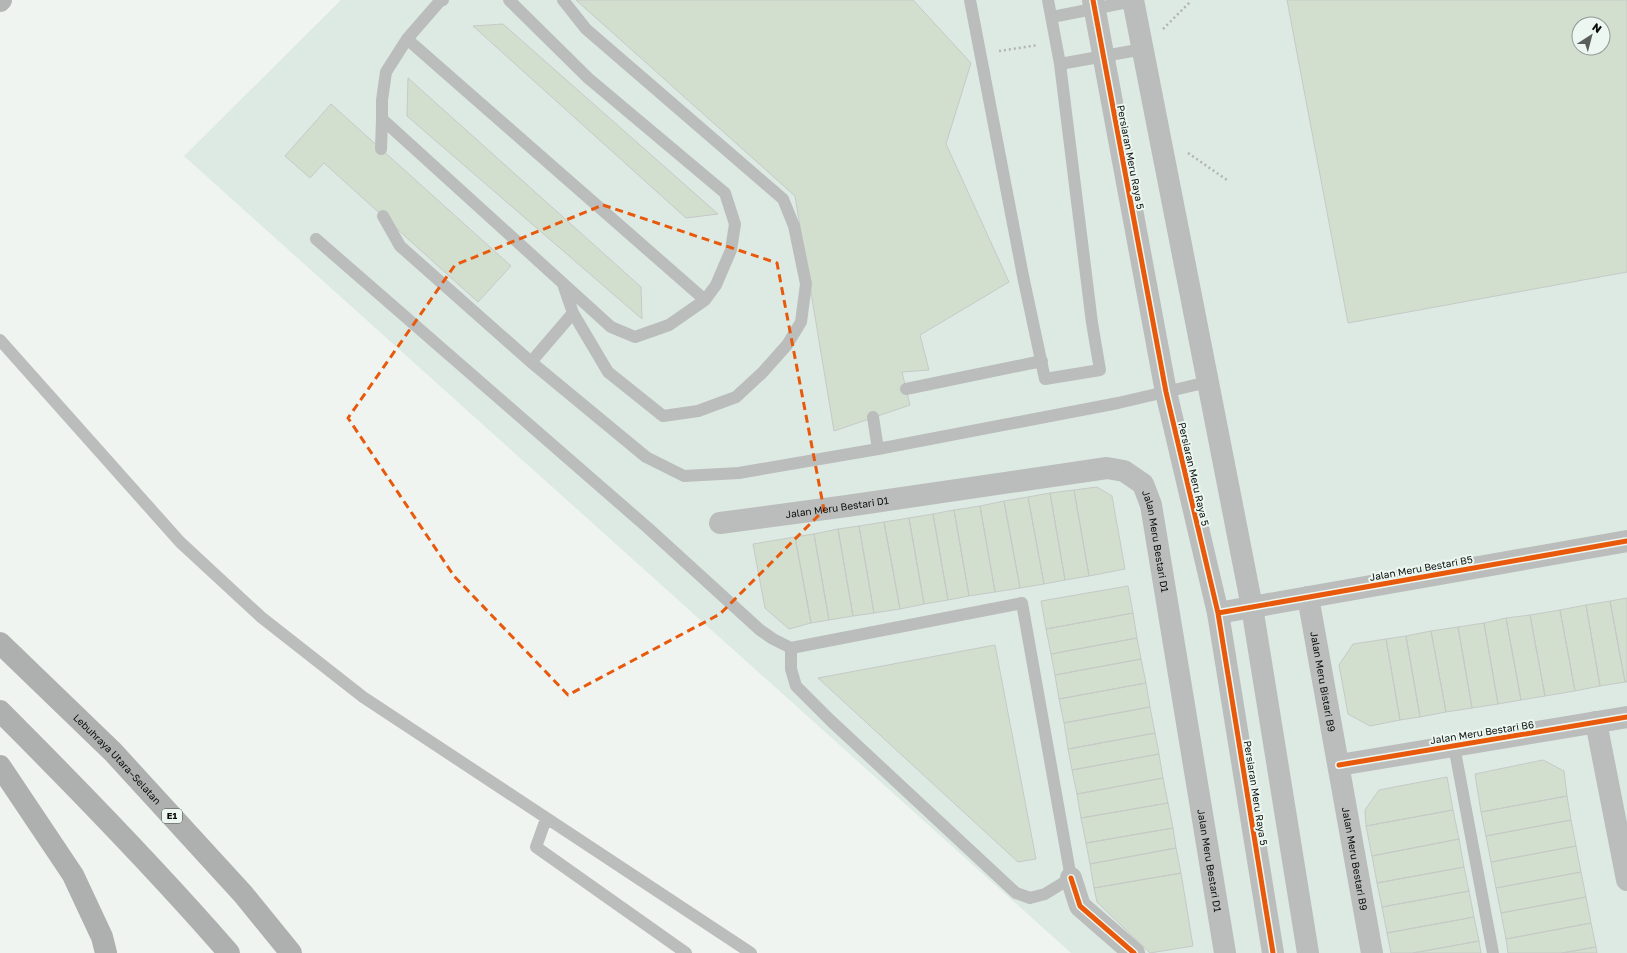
<svg xmlns="http://www.w3.org/2000/svg" width="1627" height="953" viewBox="0 0 1627 953" font-family="'Golos Text',sans-serif">
	<style>
		.built { fill: #ddeae3; fill-rule: evenodd }
		.building { fill: #d2dfce; stroke: #c6c9c7; fill-rule: evenodd }
		.lines { fill: none; stroke-linecap: round; stroke-linejoin: round }
		.path { stroke: #b2b4b3; stroke-width: 2.5; stroke-dasharray: 2 3; stroke-linecap: butt }
		.service { stroke: #bbbdbc; stroke-width: 12 }
		.minor { stroke: #bbbdbc; stroke-width: 22 }
		.tertiary { stroke: #bbbdbc; stroke-width: 22 }
		.primary { stroke: #b3b6b5; stroke-width: 22 }
		.motorway { stroke: #aeb0b0; stroke-width: 22 }
		.cycleway-casing { stroke: #ecf7f1; stroke-width: 8 }
		.cycleway { stroke: #e8590c; stroke-width: 5 }
		.marked { fill: none; stroke: #e8590c; stroke-width: 3; stroke-dasharray: 8 5; stroke-linejoin: round }
		.labels { text-anchor: middle; stroke-width: 4; stroke-linejoin: round; paint-order: stroke }
		.shield { fill: #ecf7f1; stroke: #4e5350; stroke-width: 1 }
		.shield-label { font-size: 9px; font-weight: bold; fill: #0a0d0b }
		.street-label { font-size: 10px; fill: #0a0d0b; stroke: #ecf7f1 }
	</style>
	<rect width="100%" height="100%" fill="#eff4f1"/>
	<path class="built" d="M 341,0 L 1627,0 L 1627,953 L 1071,953 L 184,156 ZM 1579,24 L 1603,24 L 1603,48 L 1579,48 Z"/>
	<path class="building" d="M 576,0 L 913,0 L 971,63 L 946,144 L 1009,282 L 920,335 L 929,370 L 902,372 L 910,405 L 834,431 L 795,196 Z
		M 1287,0 L 1627,0 L 1627,272 L 1348,323 ZM 1579,24 L 1603,24 L 1603,48 L 1579,48 Z
		M 503,24 L 718,214 L 686,218 L 473,26 Z
		M 408,78 L 641,287 L 642,319 L 407,116 Z
		M 331,104 L 511,266 L 478,302 L 324,163 L 310,178 L 285,156 Z
		M 1097,487 L 1112,496 L 1125,569 L 1089,576 L 1074,490 Z
		M 1074,490 L 1089,576 L 1065,580 L 1050,493 Z
		M 1050,493 L 1065,580 L 1044,584 L 1028,497 Z
		M 1028,497 L 1044,584 L 1020,588 L 1004,501 Z
		M 1004,501 L 1020,588 L 995,592 L 980,506 Z
		M 980,506 L 995,592 L 969,596 L 954,510 Z
		M 954,510 L 969,596 L 948,600 L 933,514 Z
		M 933,514 L 948,600 L 924,604 L 909,518 Z
		M 909,518 L 924,604 L 900,609 L 884,522 Z
		M 884,522 L 900,609 L 874,613 L 859,526 Z
		M 859,526 L 874,613 L 853,616 L 838,529 Z
		M 838,529 L 853,616 L 829,620 L 814,534 Z
		M 814,534 L 829,620 L 811,623 L 795,537 Z
		M 795,537 L 811,623 L 789,629 L 765,608 L 753,544 Z
		M 1128,586 L 1133,613 L 1046,629 L 1041,601 Z
		M 1627,598 L 1627,682 L 1625,682 L 1610,601 Z
		M 1610,601 L 1625,682 L 1600,686 L 1586,605 Z
		M 1586,605 L 1600,686 L 1575,691 L 1560,610 Z
		M 1560,610 L 1575,691 L 1545,696 L 1530,615 Z
		M 1133,613 L 1137,638 L 1051,654 L 1046,629 Z
		M 1530,615 L 1545,696 L 1521,700 L 1506,618 Z
		M 1506,618 L 1521,700 L 1498,704 L 1484,623 Z
		M 1484,623 L 1498,704 L 1472,708 L 1458,627 Z
		M 1458,627 L 1472,708 L 1446,712 L 1431,631 Z
		M 1431,631 L 1446,712 L 1420,717 L 1406,636 Z
		M 1406,636 L 1420,717 L 1400,720 L 1386,639 Z
		M 1137,638 L 1141,659 L 1055,675 L 1051,654 Z
		M 1386,639 L 1400,720 L 1370,726 L 1348,714 L 1339,665 L 1353,644 Z
		M 995,645 L 1036,859 L 1018,862 L 818,678 Z
		M 1141,659 L 1146,683 L 1059,699 L 1055,675 Z
		M 1146,683 L 1150,707 L 1064,723 L 1059,699 Z
		M 1150,707 L 1155,733 L 1068,749 L 1064,723 Z
		M 1155,733 L 1159,754 L 1072,770 L 1068,749 Z
		M 1159,754 L 1163,778 L 1077,794 L 1072,770 Z
		M 1543,760 L 1564,771 L 1567,796 L 1481,812 L 1475,774 Z
		M 1447,777 L 1453,810 L 1366,826 L 1365,810 L 1379,790 Z
		M 1163,778 L 1168,803 L 1081,818 L 1077,794 Z
		M 1567,796 L 1571,820 L 1486,836 L 1481,812 Z
		M 1168,803 L 1173,828 L 1086,843 L 1081,818 Z
		M 1453,810 L 1459,839 L 1372,856 L 1366,826 Z
		M 1571,820 L 1576,846 L 1491,862 L 1486,836 Z
		M 1173,828 L 1176,848 L 1090,864 L 1086,843 Z
		M 1459,839 L 1464,867 L 1377,883 L 1372,856 Z
		M 1576,846 L 1581,872 L 1496,888 L 1491,862 Z
		M 1176,848 L 1181,873 L 1094,888 L 1090,864 Z
		M 1464,867 L 1469,891 L 1382,907 L 1377,883 Z
		M 1581,872 L 1586,897 L 1501,913 L 1496,888 Z
		M 1181,873 L 1193,946 L 1150,953 L 1097,902 L 1094,888 Z
		M 1469,891 L 1474,917 L 1387,933 L 1382,907 Z
		M 1586,897 L 1591,923 L 1506,939 L 1501,913 Z
		M 1474,917 L 1479,941 L 1413,953 L 1391,953 L 1387,933 Z
		M 1591,923 L 1596,947 L 1562,953 L 1508,953 L 1506,939 Z
		M 1479,941 L 1481,953 L 1413,953 Z
		M 1596,947 L 1597,953 L 1562,953 Z"/>
	<g class="lines">
		<path class="path" d="M 1163,29 L 1190,2
			M 999,51 L 1038,45
			M 1188,153 L 1227,180"/>
		<path class="service" d="M 443,0 L 440,1 L 407,39 L 386,72 L 382,100 L 382,119 L 611,327 L 635,337 L 669,325 L 705,300 L 716,285 L 731,250 L 735,224 L 725,193 L 588,78 L 509,0
			M 563,0 L 586,29 L 783,199 L 794,226 L 806,284 L 801,322 L 787,345 L 762,373 L 736,397 L 698,411 L 663,416 L 608,372 L 573,313 L 563,284
			M 970,0 L 1023,276 L 1045,379 L 1100,370 L 1092,323 L 1060,64 L 1048,0
			M 1052,17 L 1133,1
			M 407,39 L 705,300
			M 1060,64 L 1143,49
			M 381,149 L 382,119
			M 383,216 L 400,246 L 531,362 L 646,457 L 684,476 L 739,473 L 878,449 L 1118,403 L 1208,382
			M 316,239 L 648,528 L 760,630 L 773,639 L 791,648 L 1022,603 L 1071,878 L 1045,894 L 1030,898 L 1016,893 L 830,720 L 796,686 L 791,669 L 791,648
			M 0,340 L 180,542 L 261,617 L 363,697 L 751,953
			M 531,362 L 573,313
			M 906,389 L 1042,361
			M 873,417 L 878,449
			M 1454,746 L 1493,953
			M 546,819 L 536,847 L 686,953"/>
		<g class="minor">
			<path id="s1" d="M 720,523 L 847,506 L 1107,468 L 1124,471 L 1143,484 L 1151,505 L 1225,953"/>
			<path id="s2" d="M 1308,597 L 1372,953"/>
			<path d="M 1218,613 L 1627,541"/>
			<path d="M 1596,722 L 1627,880"/>
			<path d="M 1339,765 L 1627,717"/>
			<path d="M 1071,878 L 1080,906 L 1134,953"/>
		</g>
		<path class="tertiary" d="M 1093,0 L 1166,392 L 1218,613 L 1273,953
			M 1133,0 L 1252,607 L 1308,953"/>
		<path class="primary" d="M 0,1 L 1,0"/>
		<g class="motorway">
			<path id="s3" d="M 0,643 L 113,752 L 243,894 L 291,953"/>
			<path d="M 0,711 C 79,790 156,869 229,953"/>
			<path d="M 0,766 L 73,875 L 102,937 L 106,953"/>
		</g>
		<g class="cycleway-casing">
			<path id="cycleway" d="M 1093,0 L 1166,392 L 1218,613 L 1273,953
				M 1218,613 L 1627,541
				M 1339,765 L 1627,717
				M 1071,878 L 1080,906 L 1134,953"/>
		</g>
		<use href="#cycleway" class="cycleway"/>
	</g>
	<path class="marked" d="M 603,205 L 777,263 L 824,510 L 720,614 L 568,695 L 454,576 L 348,418 L 455,265 Z"/>
	<g class="labels">
		<rect class="shield" x="162" y="809" width="20" height="14" rx="3"/>
		<g class="shield-label">
			<text x="172" y="819">E1</text>
		</g>
		<g class="street-label">
			<text transform="translate(1131 157) rotate(79)" y="4">Persiaran Meru Raya 5</text>
			<text transform="translate(1194 474) rotate(77)" y="4">Persiaran Meru Raya 5</text>
			<text dy="4" stroke="none"><textPath href="#s1" startOffset="118">Jalan Meru Bestari D1</textPath></text>
			<text dy="4" stroke="none"><textPath href="#s1" startOffset="490">Jalan Meru Bestari D1</textPath></text>
			<text transform="translate(1421 568) rotate(-10)" y="4">Jalan Meru Bestari B5</text>
			<text dy="4" stroke="none"><textPath href="#s2" startOffset="86">Jalan Meru Bistari B9</textPath></text>
			<text transform="translate(1482 732) rotate(-9)" y="4">Jalan Meru Bestari B6</text>
			<text dy="4" stroke="none"><textPath href="#s3" startOffset="165">Lebuhraya Utara–Selatan</textPath></text>
			<text transform="translate(1256 793) rotate(81)" y="4">Persiaran Meru Raya 5</text>
			<text dy="4" stroke="none"><textPath href="#s2" startOffset="266">Jalan Meru Bestari B9</textPath></text>
			<text dy="4" stroke="none"><textPath href="#s1" startOffset="814">Jalan Meru Bestari D1</textPath></text>
		</g>
	</g>
	<g transform="translate(1591 36) rotate(36)"><circle r="19" fill="#ecf7f1" stroke="#929995"/>
	<path d="M0-3L7 15L0 10L-7 15Z" fill="#5a5e5c"/>
	<text y="-6" font-size="11" font-weight="bold" text-anchor="middle" fill="#0a0d0b">N</text>
	</g>
</svg>
